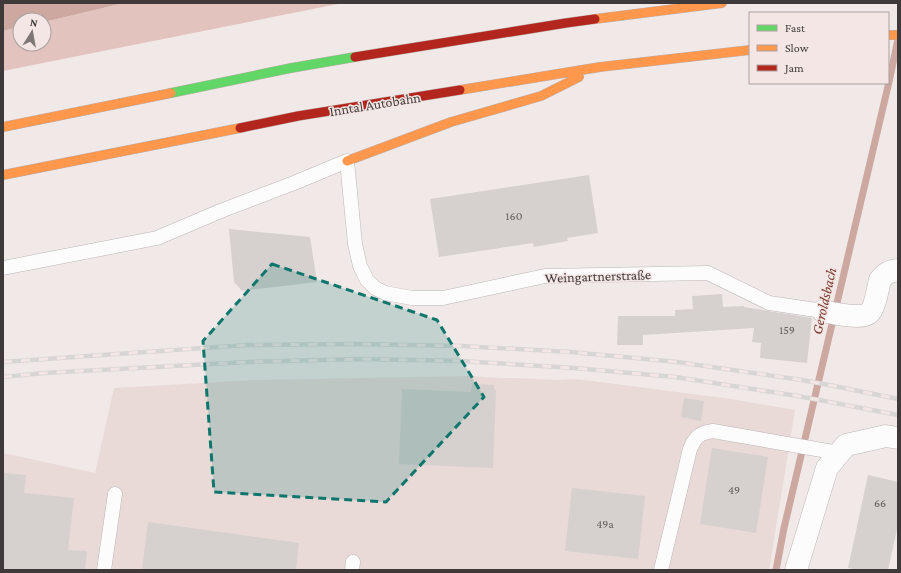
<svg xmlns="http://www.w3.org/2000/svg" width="901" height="573" viewBox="0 0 901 573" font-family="'Crimson Pro',serif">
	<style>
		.built { fill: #e9dad7 }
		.forest { fill: #e2c3be }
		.water { fill: #cca8a1 }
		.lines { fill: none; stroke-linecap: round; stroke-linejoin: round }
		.stream { stroke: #cca8a1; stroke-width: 7 }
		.building { fill: #d6d0cf }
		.lane-casing { stroke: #bbb6b5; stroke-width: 15 }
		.street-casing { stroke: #bbb6b5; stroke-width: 23 }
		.fast-casing { stroke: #beafac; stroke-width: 10 }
		.slow-casing { stroke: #beafac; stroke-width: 10 }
		.jam-casing { stroke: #beafac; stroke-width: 10 }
		.lane { stroke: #fdfcfc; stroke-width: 14 }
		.street { stroke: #fdfcfc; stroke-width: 22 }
		.fast { stroke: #63d668; stroke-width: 9 }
		.slow { stroke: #ff974d; stroke-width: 9 }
		.jam { stroke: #b3261e; stroke-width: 9 }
		.rail-casing { stroke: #d8d6d5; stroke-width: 4.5 }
		.rail { stroke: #f3e6e4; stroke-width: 3; stroke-dasharray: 9; stroke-linecap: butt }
		.marked { fill: #0f766e; fill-opacity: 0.2; stroke: #0f766e; stroke-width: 3; stroke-dasharray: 8 5; stroke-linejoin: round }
		.labels { text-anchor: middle; stroke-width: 3; stroke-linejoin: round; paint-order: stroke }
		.number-label { font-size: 12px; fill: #65605e }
		.street-label { font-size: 14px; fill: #3f3a39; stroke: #f3e6e4 }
		.water-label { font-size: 15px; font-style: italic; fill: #793a2f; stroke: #f3e6e4 }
	</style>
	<rect width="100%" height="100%" fill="#f0e9e8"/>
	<path class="built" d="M 470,376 L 502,378 L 515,378 L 558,380 L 573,379 L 592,381 L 731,399 L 795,410 L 769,570 L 3,570 L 3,453 L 95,473 L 114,388 L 254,380 Z"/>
	<path class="forest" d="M 124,3 L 343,3 L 3,71 L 3,31 L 20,27 L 20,44 L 44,44 L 44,22 Z"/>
	<path class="water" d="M 3,3 L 124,3 L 44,22 L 44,20 L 20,20 L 20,27 L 3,31 Z"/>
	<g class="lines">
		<path class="stream" d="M 776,570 L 784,528 L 889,82 L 898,39"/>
	</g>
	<path class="building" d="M 589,175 L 598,233 L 567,238 L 568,241 L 534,247 L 533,243 L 439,257 L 430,199 Z
		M 229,229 L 310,237 L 317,282 L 242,291 L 234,282 Z
		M 722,294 L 723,307 L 744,306 L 744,307 L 763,310 L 768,311 L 812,318 L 807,363 L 760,358 L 761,343 L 752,342 L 754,328 L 643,335 L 643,345 L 617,345 L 618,316 L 675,316 L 675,310 L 693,309 L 692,296 Z
		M 472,384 L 494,385 L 494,390 L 496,390 L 493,468 L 399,464 L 402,389 L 471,392 Z
		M 684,398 L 704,401 L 701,421 L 681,417 Z
		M 712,448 L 768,457 L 756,533 L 700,524 Z
		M 3,473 L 26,475 L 24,493 L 74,498 L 68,550 L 87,551 L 85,570 L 3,570 Z
		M 868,475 L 898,482 L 898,525 L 888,570 L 859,570 L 848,568 Z
		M 572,488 L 645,496 L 638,559 L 565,551 Z
		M 148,522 L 299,543 L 296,570 L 142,570 Z"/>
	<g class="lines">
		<g class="lane-casing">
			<path id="lane" d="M 3,268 L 157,238 L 223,210 L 294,183 L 347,161 L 355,244 L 360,266 L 367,280 L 375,288 L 385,293 L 412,298 L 443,298 L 545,276 L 708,273 L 769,303 L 823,311
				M 104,570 L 115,494
				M 352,570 L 353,562
				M 661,570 L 690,449 C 695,437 699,433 713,431 L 839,453"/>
		</g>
		<g class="street-casing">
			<path id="street" d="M 823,311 C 833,313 862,320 869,313 C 875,308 878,288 880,280 C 885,273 890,271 898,270
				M 796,570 L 827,468 L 846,445 L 886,436 L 898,438"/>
		</g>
		<g class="fast-casing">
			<path id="fast" d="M 171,93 L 291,68 L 355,57"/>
		</g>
		<g class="slow-casing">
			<path id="slow" d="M 595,19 L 722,3
				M 888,35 L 898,35
				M 460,90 L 600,67 L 750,50
				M 3,127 L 171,93
				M 347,161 L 451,122 L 541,96 L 579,77
				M 3,175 L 240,128"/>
		</g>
		<g class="jam-casing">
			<path id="jam" d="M 355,57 L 566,23 L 595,19
				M 240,128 L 298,116 L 460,90"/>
		</g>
		<use href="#lane" class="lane"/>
		<use href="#street" class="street"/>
		<use href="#fast" class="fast"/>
		<use href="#slow" class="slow"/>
		<use href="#jam" class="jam"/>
		<g class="rail-casing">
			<path id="rail" d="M 3,362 L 246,345 L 358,344 L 461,346 L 571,352 L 677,362 L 802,380 L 834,386 L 898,399
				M 3,377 L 44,373 L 248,362 L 360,359 L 461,361 L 574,368 L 675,377 L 798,396 L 898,415"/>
		</g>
		<use href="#rail" class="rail"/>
	</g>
	<path class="marked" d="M 272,264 L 437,320 L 484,397 L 386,502 L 214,492 L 203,341 Z"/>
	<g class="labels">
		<g class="number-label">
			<text x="514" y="220">160</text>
			<text x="787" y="334">159</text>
			<text x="734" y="494">49</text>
			<text x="880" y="507">66</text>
			<text x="605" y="528">49a</text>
		</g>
		<g class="street-label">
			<text transform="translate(375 104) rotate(-9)" y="5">Inntal Autobahn</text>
			<text transform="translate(598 276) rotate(-2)" y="5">Weingartnerstraße</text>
		</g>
		<g class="water-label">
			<text transform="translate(824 301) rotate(-77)" y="5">Geroldsbach</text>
		</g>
	</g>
	<rect width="901" height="573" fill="none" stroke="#3f3a39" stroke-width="8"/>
	<rect x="749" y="12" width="140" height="72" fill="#f3e6e4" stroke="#aba1a0"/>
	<rect x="757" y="25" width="20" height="6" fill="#63d668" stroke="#aba1a0"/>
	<text x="785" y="32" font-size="12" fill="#3f3a39">Fast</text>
	<rect x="757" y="45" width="20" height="6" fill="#ff974d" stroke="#aba1a0"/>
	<text x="785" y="52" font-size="12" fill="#3f3a39">Slow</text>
	<rect x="757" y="65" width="20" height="6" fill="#b3261e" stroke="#aba1a0"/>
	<text x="785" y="72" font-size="12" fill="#3f3a39">Jam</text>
	<g transform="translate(32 32) rotate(11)"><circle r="19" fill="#f3e6e4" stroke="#aba1a0"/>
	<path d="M0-3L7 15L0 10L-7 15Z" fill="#7d7776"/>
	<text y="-6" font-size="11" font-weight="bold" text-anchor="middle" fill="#3f3a39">N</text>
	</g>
</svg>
